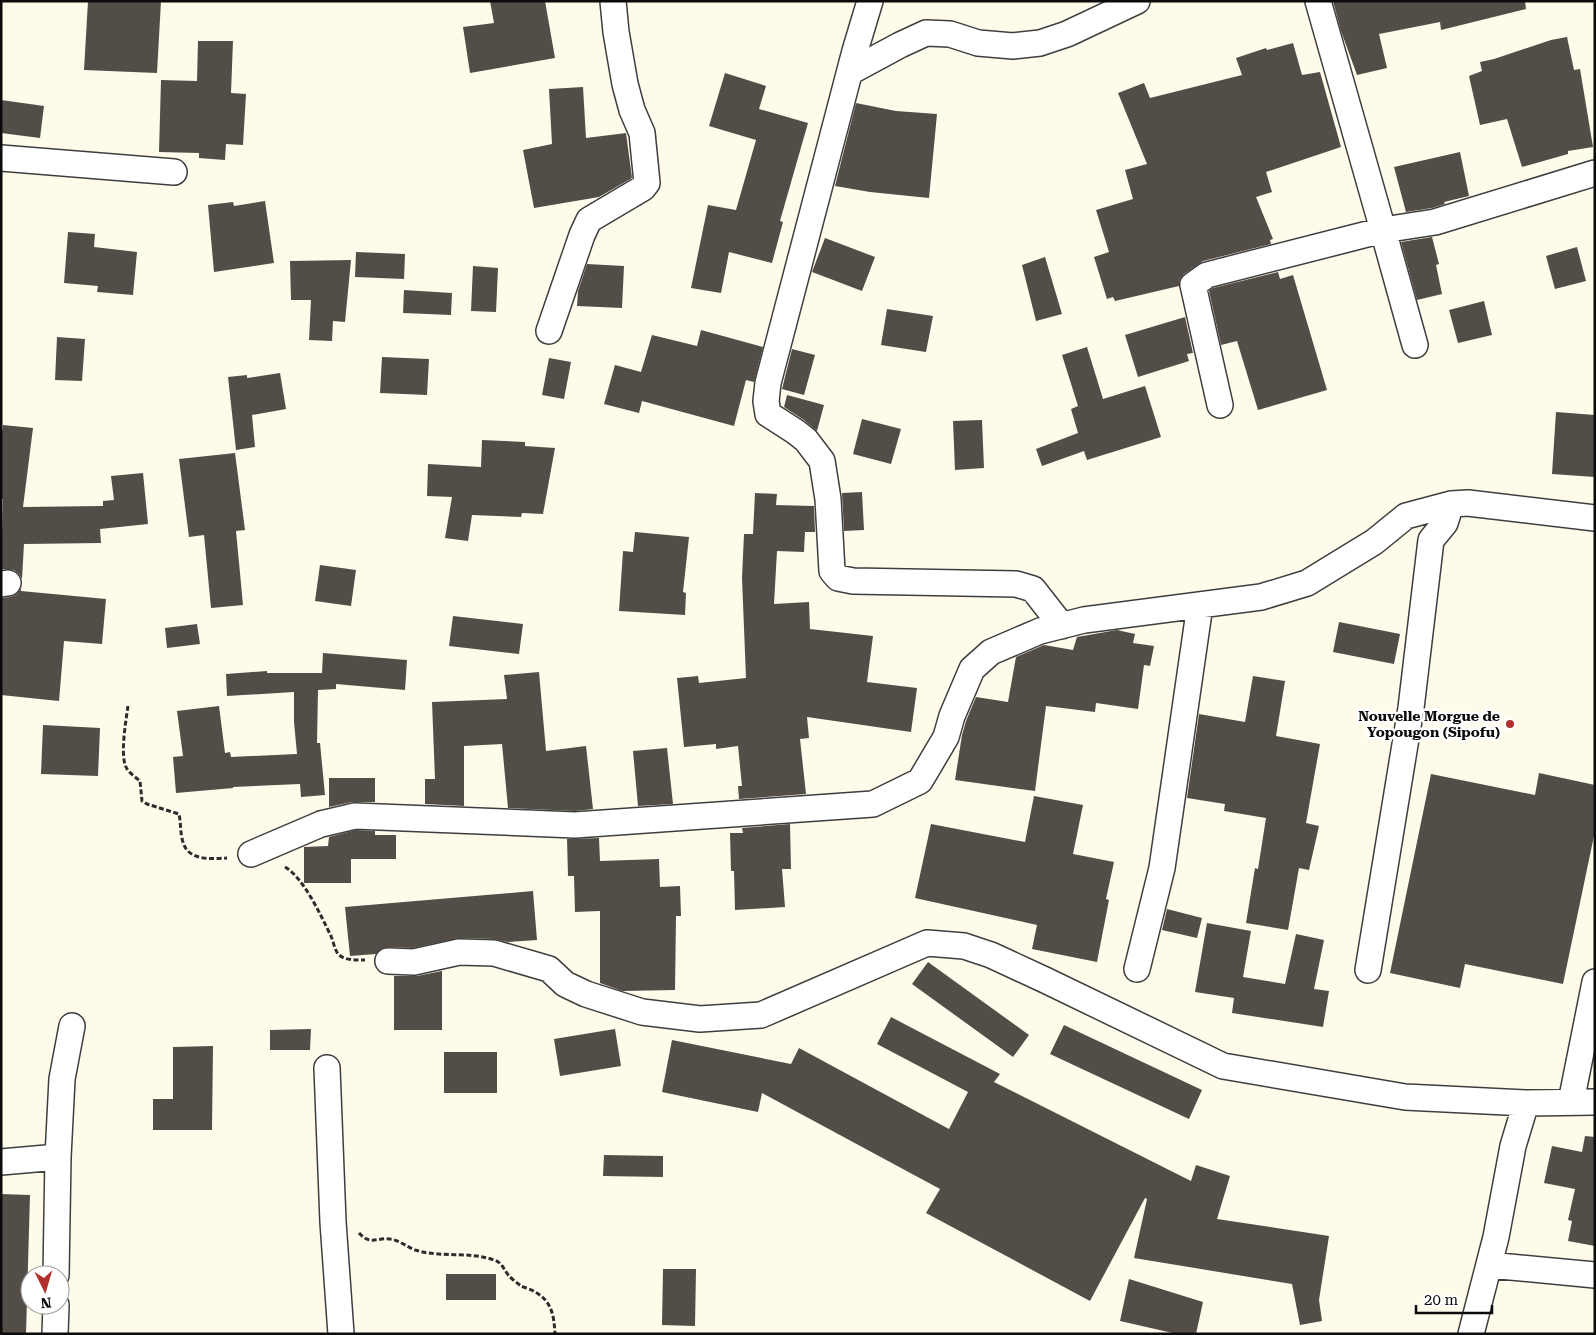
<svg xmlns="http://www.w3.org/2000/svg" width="1596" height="1335" viewBox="0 0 1596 1335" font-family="'Roboto Serif',serif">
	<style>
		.building { fill: #534d48 }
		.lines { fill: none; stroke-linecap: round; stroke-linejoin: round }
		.minor-casing { stroke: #3e3e3e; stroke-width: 28 }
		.path { stroke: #2d2d2d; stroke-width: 3; stroke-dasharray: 5 2.5; stroke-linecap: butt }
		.minor { stroke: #fff; stroke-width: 25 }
		.poi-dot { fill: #b1302d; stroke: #fff; stroke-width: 2 }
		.labels { text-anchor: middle; stroke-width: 5; stroke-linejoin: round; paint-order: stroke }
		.poi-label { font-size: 14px; font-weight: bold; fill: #0b0b0b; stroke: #fff; text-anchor: end }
	</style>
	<rect width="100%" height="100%" fill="#fefbeb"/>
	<path class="building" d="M 88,1 L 161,1 L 157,73 L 84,70 Z
		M 490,1 L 545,1 L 555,58 L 470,73 L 463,27 L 494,23 Z
		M 1333,1 L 1525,1 L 1526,9 L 1441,30 L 1440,22 L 1379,34 L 1387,68 L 1357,75 L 1341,31 Z
		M 1567,37 L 1574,70 L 1580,69 L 1593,147 L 1568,151 L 1568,154 L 1522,167 L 1507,119 L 1480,125 L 1469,76 L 1482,71 L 1480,62 L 1494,59 L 1551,40 Z
		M 198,41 L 233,41 L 231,93 L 246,94 L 243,145 L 226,144 L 225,160 L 199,158 L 199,153 L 159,152 L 161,80 L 197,81 Z
		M 1293,43 L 1302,75 L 1320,72 L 1341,147 L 1266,172 L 1272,192 L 1256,197 L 1273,239 L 1270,240 L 1271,244 L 1203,261 L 1184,274 L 1180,279 L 1179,286 L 1115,301 L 1113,297 L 1107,299 L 1094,257 L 1109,252 L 1096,210 L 1133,199 L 1125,170 L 1147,164 L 1118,93 L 1144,83 L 1150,98 L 1242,75 L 1236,58 L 1266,48 L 1267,50 Z
		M 725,73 L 766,86 L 759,109 L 808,123 L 780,221 L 783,222 L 772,263 L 729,252 L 721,293 L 691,288 L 708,205 L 736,210 L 756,140 L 709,126 Z
		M 583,87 L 586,138 L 626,133 L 632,178 L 599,197 L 534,208 L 523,150 L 552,144 L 549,89 Z
		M 1,100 L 44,106 L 40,138 L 1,133 Z
		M 856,103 L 896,111 L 937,114 L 929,198 L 870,192 L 835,186 Z
		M 1460,152 L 1469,196 L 1444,202 L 1445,204 L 1432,208 L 1406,212 L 1394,167 Z
		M 265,201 L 274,263 L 214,272 L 208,205 L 233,202 L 234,206 Z
		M 68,232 L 95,234 L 94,247 L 137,252 L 133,295 L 97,292 L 98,286 L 64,283 Z
		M 1432,237 L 1439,264 L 1436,265 L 1442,294 L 1417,300 L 1401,242 Z
		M 825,238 L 875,257 L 862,291 L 812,272 Z
		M 1577,247 L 1586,281 L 1555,289 L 1546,256 Z
		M 356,252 L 405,254 L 404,279 L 355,277 Z
		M 1045,257 L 1062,314 L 1036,321 L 1022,265 Z
		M 351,260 L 345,322 L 333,321 L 332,341 L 309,340 L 311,300 L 291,300 L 290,261 Z
		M 587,264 L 624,266 L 622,308 L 577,306 L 578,291 Z
		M 473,266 L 498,268 L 496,312 L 471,311 Z
		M 1278,272 L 1280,279 L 1293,275 L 1327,390 L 1258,410 L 1237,341 L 1221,345 L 1209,291 L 1213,288 Z
		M 404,290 L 452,293 L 451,315 L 403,313 Z
		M 1484,301 L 1492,335 L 1458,343 L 1449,310 Z
		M 887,309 L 933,316 L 926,352 L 881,345 Z
		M 1185,317 L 1193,353 L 1187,354 L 1189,361 L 1138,377 L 1125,335 Z
		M 701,330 L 763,347 L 754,382 L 746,380 L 734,426 L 642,401 L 639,413 L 604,404 L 615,365 L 641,372 L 652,335 L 697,346 Z
		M 57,337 L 85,339 L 82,381 L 55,380 Z
		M 1087,347 L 1103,399 L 1145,386 L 1161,437 L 1087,460 L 1084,451 L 1042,466 L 1036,449 L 1078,433 L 1071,409 L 1078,406 L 1062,355 Z
		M 792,349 L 815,355 L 804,395 L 782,389 Z
		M 382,357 L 429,359 L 427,395 L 380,393 Z
		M 549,358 L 571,362 L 564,399 L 542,395 Z
		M 280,373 L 286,409 L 252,415 L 255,447 L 236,450 L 228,377 L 247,375 L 247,378 Z
		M 787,395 L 824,405 L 817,431 L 804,420 L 784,407 Z
		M 1556,412 L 1595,415 L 1595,477 L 1552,474 Z
		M 862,419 L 901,429 L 891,464 L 853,454 Z
		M 982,420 L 984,468 L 955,470 L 953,421 Z
		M 3,425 L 33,428 L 23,507 L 103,506 L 103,501 L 114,500 L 111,476 L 143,473 L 148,524 L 100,529 L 101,543 L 24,544 L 22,579 L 19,574 L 14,570 L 1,569 L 3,499 L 1,499 L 1,440 Z
		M 482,440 L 525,442 L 525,446 L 555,448 L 543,514 L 522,513 L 521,517 L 472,515 L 468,541 L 445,538 L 452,497 L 427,496 L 428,464 L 481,467 Z
		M 235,453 L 245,530 L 236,531 L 243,605 L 211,608 L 204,535 L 189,537 L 179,459 Z
		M 862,492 L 864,530 L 844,531 L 842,493 Z
		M 755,493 L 777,494 L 776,505 L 814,506 L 815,532 L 805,532 L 804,552 L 777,551 L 774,604 L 809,602 L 810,629 L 873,636 L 867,682 L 917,688 L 911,732 L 807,717 L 809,738 L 800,739 L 806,794 L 739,799 L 738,786 L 742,786 L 738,746 L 716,749 L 716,744 L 684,747 L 677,678 L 698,676 L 699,683 L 746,678 L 742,578 L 744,534 L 753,534 Z
		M 635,532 L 689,537 L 683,592 L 686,593 L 685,615 L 619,611 L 623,551 L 633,552 Z
		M 320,565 L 356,570 L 351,606 L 315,601 Z
		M 21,589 L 21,591 L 106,599 L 102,644 L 64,641 L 59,701 L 1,695 L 1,598 L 10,597 L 16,595 Z
		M 453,616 L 523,624 L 519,654 L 449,646 Z
		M 1339,622 L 1400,634 L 1394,664 L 1333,652 Z
		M 197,624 L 200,644 L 167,648 L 165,628 Z
		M 1117,630 L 1135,634 L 1133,643 L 1154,646 L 1150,666 L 1144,665 L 1138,709 L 1096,703 L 1095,712 L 1046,706 L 1035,791 L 955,780 L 962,735 L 966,721 L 976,697 L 1008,702 L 1016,657 L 1044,645 L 1073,650 L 1077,637 Z
		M 323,653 L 407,660 L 405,690 L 336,684 L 336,689 L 318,690 L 317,743 L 320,743 L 325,795 L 301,797 L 300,784 L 233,787 L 233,788 L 176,793 L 173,757 L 183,756 L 177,711 L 219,706 L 225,753 L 230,752 L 231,757 L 297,754 L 294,722 L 294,692 L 227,696 L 226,674 L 267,671 L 267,673 L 322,673 Z
		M 539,672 L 546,751 L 586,746 L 593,809 L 575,811 L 508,808 L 502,744 L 464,746 L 464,806 L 425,804 L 425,779 L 435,779 L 432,702 L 507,699 L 504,675 Z
		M 1253,676 L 1285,681 L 1276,736 L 1320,744 L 1306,823 L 1319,826 L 1309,870 L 1299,868 L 1288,930 L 1246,923 L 1255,868 L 1258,869 L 1266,818 L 1224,811 L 1225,804 L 1187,798 L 1199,714 L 1245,722 Z
		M 43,725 L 100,728 L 98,776 L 41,774 Z
		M 667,748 L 673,804 L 638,806 L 633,751 Z
		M 1539,773 L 1595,785 L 1595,831 L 1563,984 L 1465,964 L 1460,988 L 1390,973 L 1431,774 L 1535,795 Z
		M 329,778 L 375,778 L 375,802 L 352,802 L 329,807 Z
		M 1034,796 L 1083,805 L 1073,854 L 1114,862 L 1106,899 L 1109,900 L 1097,962 L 1032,949 L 1037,925 L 915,898 L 931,824 L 1025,842 Z
		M 790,824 L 791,869 L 782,869 L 785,907 L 735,910 L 734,871 L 731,871 L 730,833 L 743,833 L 742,828 Z
		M 356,830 L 375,831 L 375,835 L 396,835 L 396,859 L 351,859 L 351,883 L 304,883 L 304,847 L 328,846 L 329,837 Z
		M 599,838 L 600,861 L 659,859 L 660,887 L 680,886 L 681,916 L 676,916 L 675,990 L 622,991 L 600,983 L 600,911 L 575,912 L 574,876 L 568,876 L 567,839 Z
		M 533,891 L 537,940 L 508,942 L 494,939 L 459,938 L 413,948 L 388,947 L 381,949 L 376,954 L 350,956 L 345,907 Z
		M 1167,909 L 1202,918 L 1197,938 L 1162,930 Z
		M 1207,923 L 1251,931 L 1243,977 L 1285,984 L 1296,934 L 1324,940 L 1314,989 L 1329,991 L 1323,1027 L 1232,1013 L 1234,998 L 1195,992 Z
		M 928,962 L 1029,1035 L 1013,1057 L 912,984 Z
		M 442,971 L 442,1030 L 394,1030 L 394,976 L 417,976 Z
		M 891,1017 L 1000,1074 L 994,1082 L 1191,1181 L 1196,1165 L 1230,1176 L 1217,1219 L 1329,1236 L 1319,1300 L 1322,1321 L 1300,1325 L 1292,1284 L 1134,1258 L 1147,1199 L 1145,1198 L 1090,1301 L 926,1213 L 940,1189 L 762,1093 L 758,1112 L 662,1092 L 672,1040 L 791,1064 L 799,1048 L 949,1129 L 968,1092 L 877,1044 Z
		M 1064,1025 L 1202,1090 L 1189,1119 L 1050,1054 Z
		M 311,1029 L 310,1050 L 270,1050 L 270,1030 Z
		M 615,1029 L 621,1066 L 560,1076 L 554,1039 Z
		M 213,1046 L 212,1130 L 153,1130 L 153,1099 L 173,1099 L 173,1047 Z
		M 444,1052 L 497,1052 L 497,1093 L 444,1093 Z
		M 1585,1136 L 1595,1137 L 1595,1246 L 1568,1241 L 1572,1221 L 1568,1220 L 1575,1189 L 1544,1183 L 1552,1146 L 1582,1152 Z
		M 604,1155 L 663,1156 L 663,1177 L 603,1176 Z
		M 1,1194 L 30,1195 L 26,1334 L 1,1334 Z
		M 663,1269 L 696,1269 L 695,1326 L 662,1325 Z
		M 446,1274 L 496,1274 L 496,1300 L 446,1300 Z
		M 1129,1279 L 1203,1302 L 1196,1334 L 1177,1334 L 1120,1321 Z"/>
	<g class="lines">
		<g class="minor-casing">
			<path id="minor" d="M 870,1 L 855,51 L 768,383 L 766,401 L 768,414 L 796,432 L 806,440 L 822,461 L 828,499 L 832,571 L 838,578 L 853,581 L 1016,584 L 1033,589 L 1062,626
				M 1318,1 L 1383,230 L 1435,222 L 1595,173
				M 850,72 L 900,45 L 926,33 L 950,34 L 978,43 L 1013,46 L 1040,43 L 1067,34 L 1137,1
				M 1,158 L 174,172
				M 549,331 L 582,235 L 589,220 L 643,188 L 647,183 L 642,133 L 632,110 L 625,84 L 616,32 L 613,1
				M 1220,405 L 1193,285 L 1207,275 L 1383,230 L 1415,345
				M 1,584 L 8,583
				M 251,854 L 321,824 L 355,816 L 575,825 L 873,804 L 920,781 L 946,737 L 952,716 L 972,669 L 991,652 L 1040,631 L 1084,620 L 1261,597 L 1307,583 L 1374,542 L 1406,516 L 1451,504 L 1468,503 L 1595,518
				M 388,961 L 414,962 L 459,952 L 494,953 L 549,969 L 565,984 L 586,994 L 642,1012 L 700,1019 L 761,1015 L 927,943 L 964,946 L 991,955 L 1045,980 L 1223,1066 L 1405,1097 L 1526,1103 L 1595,1102
				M 1137,969 L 1162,868 L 1200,605
				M 1368,970 L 1411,708 L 1431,540 L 1445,523 L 1451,504
				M 327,1068 L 333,1222 L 341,1334
				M 1571,1102 L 1595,982
				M 58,1157 L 62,1079 L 72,1026
				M 1,1162 L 58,1157 L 56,1275
				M 1489,1265 L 1595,1275
				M 55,1334 L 56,1305
				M 1471,1334 L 1496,1237 L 1513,1146 L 1526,1103"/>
		</g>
		<path class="path" d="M 128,706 C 126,720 120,755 126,767 C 128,772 135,777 140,781 L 142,801 L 147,804 L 179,814 C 181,823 180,833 183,842 C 188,861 211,859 227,858
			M 285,867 C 304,878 321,916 331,936 C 333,941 335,950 338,954 C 345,961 357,960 365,960
			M 359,1233 C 371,1246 377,1237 390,1239 C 399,1240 407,1247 415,1250 C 440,1258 469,1251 494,1260 C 502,1262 504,1270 509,1276 C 512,1279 517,1283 521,1286 C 525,1288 531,1289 535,1292 C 552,1301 554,1316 555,1334"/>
		<use href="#minor" class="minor"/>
	</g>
	<circle class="poi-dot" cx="1510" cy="724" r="5"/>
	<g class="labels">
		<g class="poi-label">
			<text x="1500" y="721">Nouvelle Morgue de<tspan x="1500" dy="16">Yopougon (Sipofu)</tspan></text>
		</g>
	</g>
	<rect width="1596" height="1335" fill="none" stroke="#0b0b0b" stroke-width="5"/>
	<g transform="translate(45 1290) rotate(175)"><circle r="24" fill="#ffffff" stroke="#9d9d9d"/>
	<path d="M0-4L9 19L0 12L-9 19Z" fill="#b1302d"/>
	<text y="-8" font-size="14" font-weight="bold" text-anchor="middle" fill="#0b0b0b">N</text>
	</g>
	<path d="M1416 1305v8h76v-8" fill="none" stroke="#0b0b0b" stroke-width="2.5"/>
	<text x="1424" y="1305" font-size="15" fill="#0b0b0b" stroke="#ffffff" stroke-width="4" paint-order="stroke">20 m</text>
</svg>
